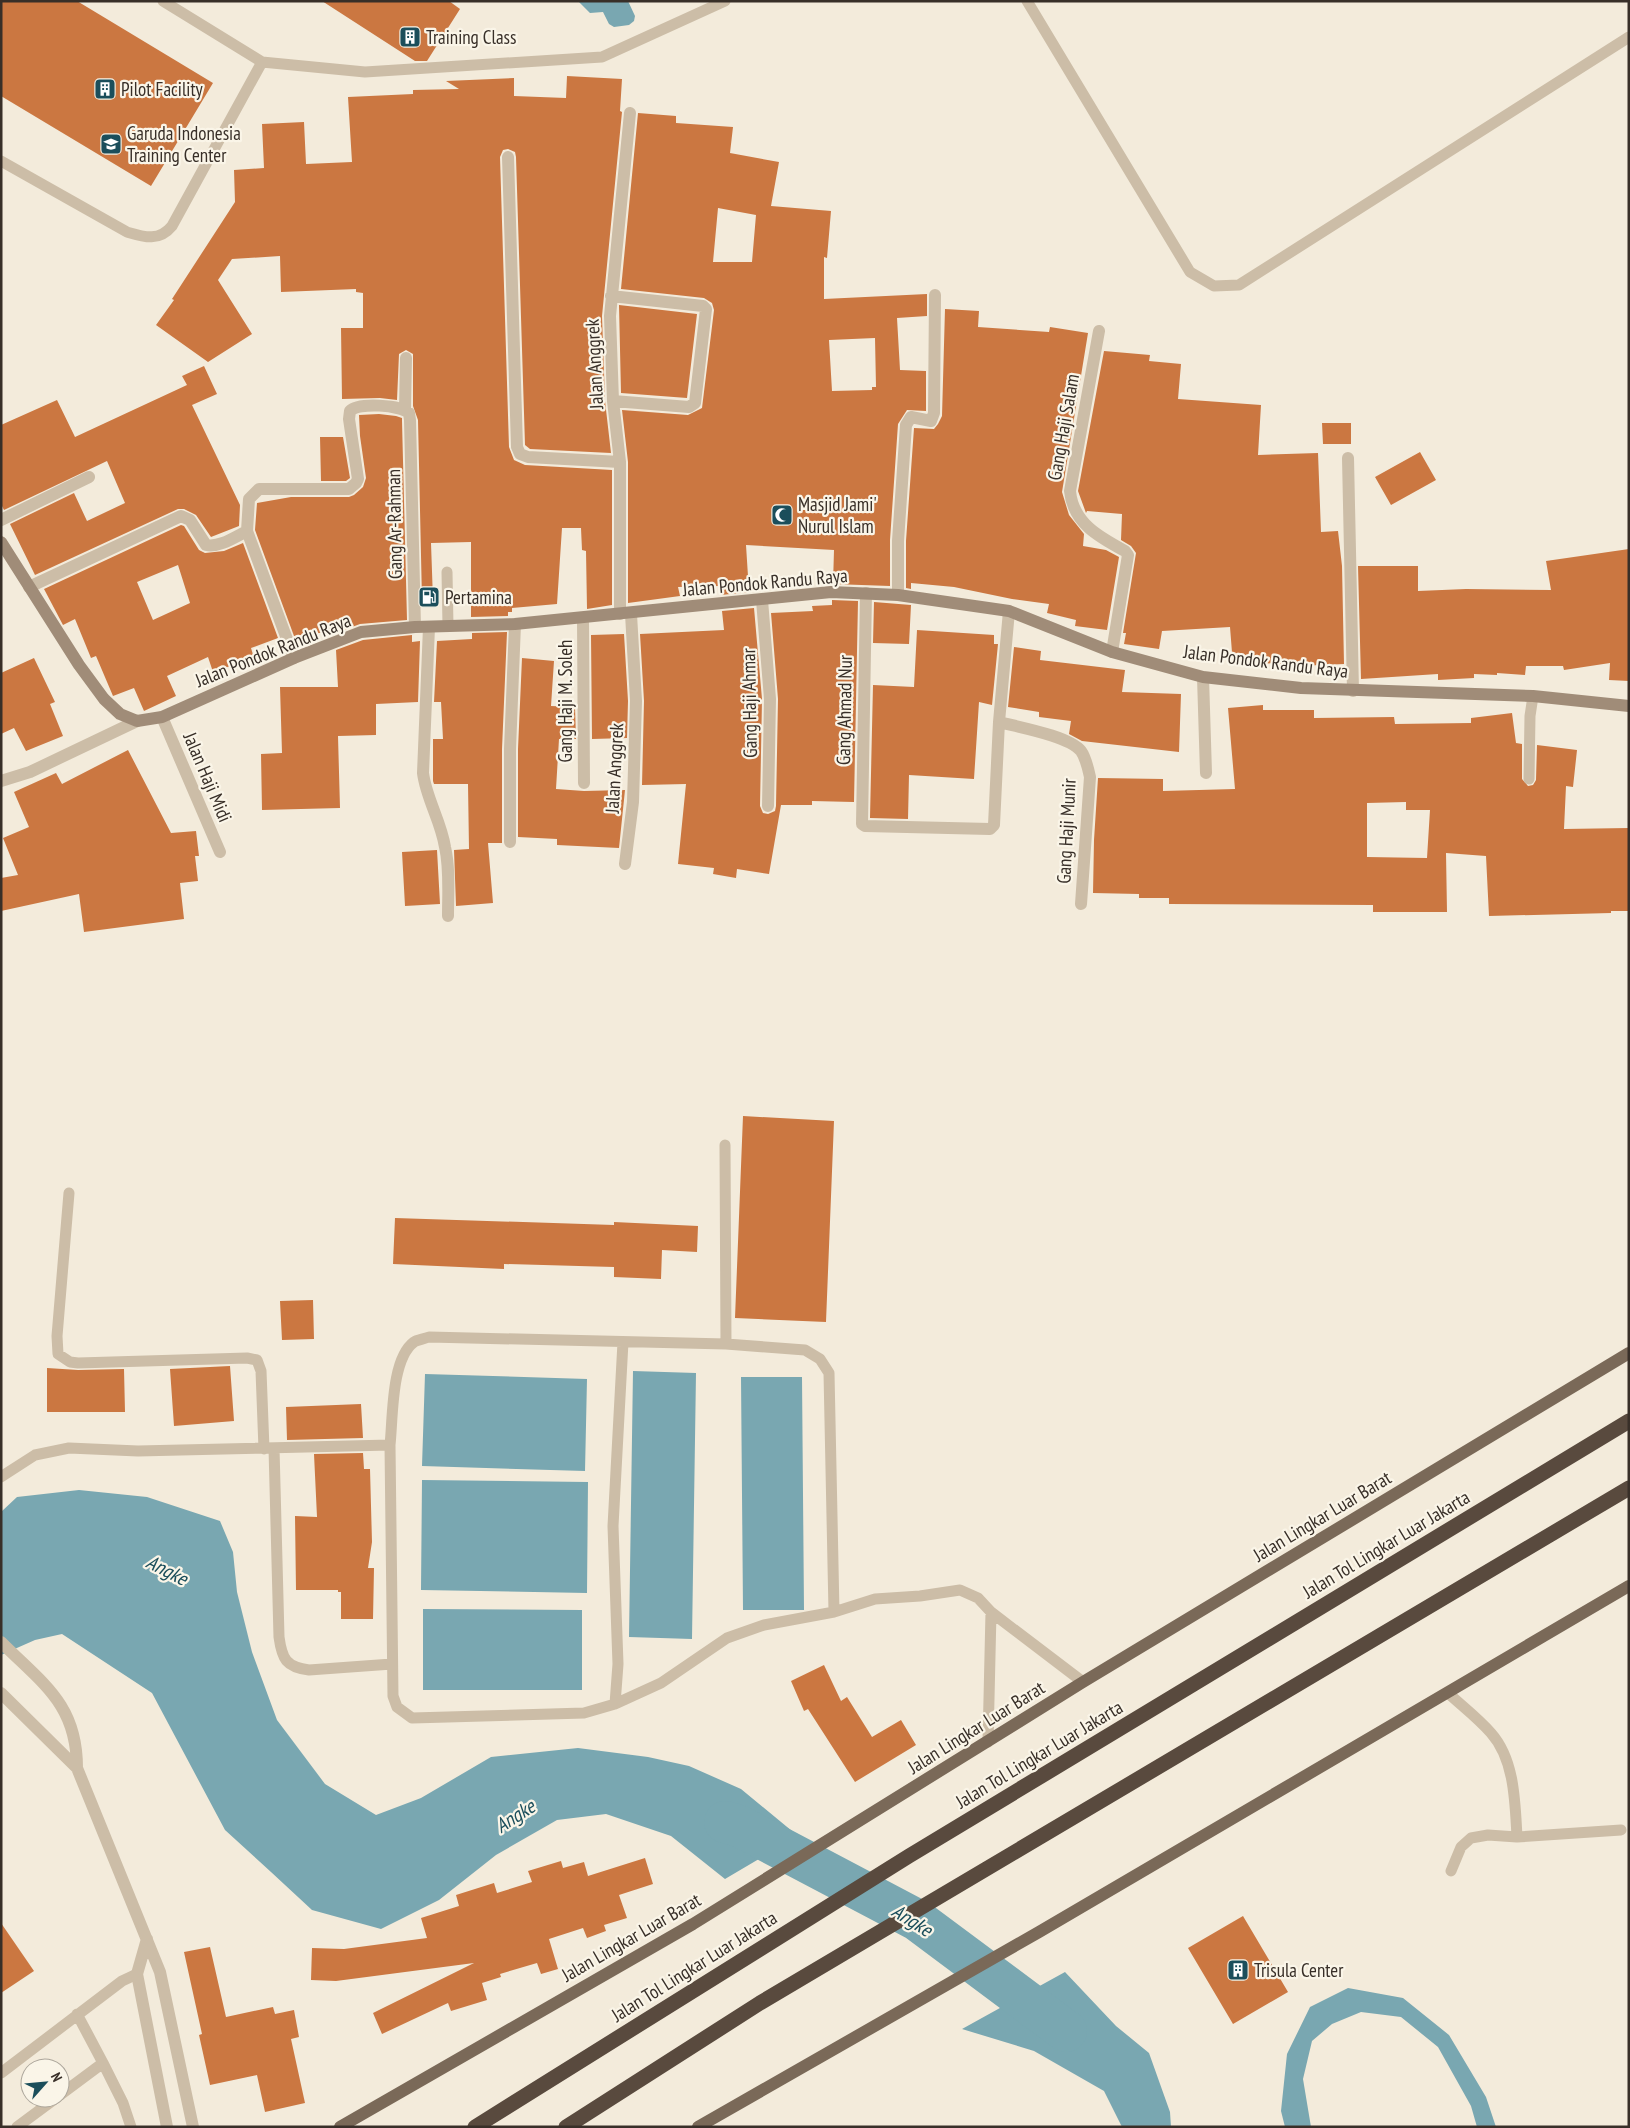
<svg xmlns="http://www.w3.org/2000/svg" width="1630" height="2128" viewBox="0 0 1630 2128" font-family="'PT Sans Narrow',sans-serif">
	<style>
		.water { fill: #79a7b1 }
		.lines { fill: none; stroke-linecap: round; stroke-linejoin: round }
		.river { stroke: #79a7b1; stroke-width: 42 }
		.building { fill: #cb7741; fill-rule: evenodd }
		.lane { stroke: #ccbda7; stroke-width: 11 }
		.street { stroke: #ccbda7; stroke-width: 12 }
		.secondary { stroke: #a08c78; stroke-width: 12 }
		.primary { stroke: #7a6958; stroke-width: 12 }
		.highway { stroke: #594a3e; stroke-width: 15 }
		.labels { text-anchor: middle; stroke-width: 4.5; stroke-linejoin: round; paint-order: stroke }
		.poi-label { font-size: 19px; fill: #382f28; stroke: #faf5e8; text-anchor: start }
		.street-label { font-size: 19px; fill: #382f28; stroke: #faf5e8 }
		.water-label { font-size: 20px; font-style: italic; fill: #1b4e5b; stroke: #faf5e8 }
	</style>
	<rect width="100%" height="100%" fill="#f3ebdb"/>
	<path class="water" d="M 578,1 L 628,1 L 635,16 L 634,21 L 629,25 L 614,27 L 609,24 L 603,12 L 590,13 Z
		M 633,1371 L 696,1373 L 692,1639 L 629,1637 Z
		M 425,1374 L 587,1379 L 585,1471 L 422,1466 Z
		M 741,1377 L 802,1377 L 804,1610 L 743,1610 Z
		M 422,1480 L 588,1482 L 587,1593 L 421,1590 Z
		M 79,1490 L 147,1497 L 220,1521 L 233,1552 L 237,1592 L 252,1652 L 277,1720 L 325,1784 L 376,1815 L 421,1798 L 491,1757 L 578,1748 L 648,1757 L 689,1766 L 741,1789 L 798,1836 L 725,1879 L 671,1836 L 606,1814 L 557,1820 L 496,1855 L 439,1900 L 381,1929 L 312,1910 L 271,1872 L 225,1830 L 152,1693 L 62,1634 L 35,1640 L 1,1655 L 1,1512 L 17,1497 Z
		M 423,1609 L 582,1610 L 582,1690 L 423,1690 Z
		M 1065,1972 L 1116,2026 L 1149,2053 L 1170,2112 L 1171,2127 L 1122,2127 L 1104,2091 L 1034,2051 L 962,2029 Z
		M 1348,1988 L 1403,1998 L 1449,2035 L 1486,2097 L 1496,2127 L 1477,2127 L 1471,2106 L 1438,2047 L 1401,2017 L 1361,2012 L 1332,2024 L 1312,2041 L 1303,2079 L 1311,2127 L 1285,2127 L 1281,2111 L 1287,2054 L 1310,2007 Z"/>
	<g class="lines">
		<path class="river" d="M 725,1822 L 739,1826 L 917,1920 L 1066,2031"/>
	</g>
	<path class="building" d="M 1,1 L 77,1 L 213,83 L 151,186 L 1,96 Z
		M 322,1 L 449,1 L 460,9 L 427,61 L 415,61 Z
		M 567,76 L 622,79 L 620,111 L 622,112 L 602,316 L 605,401 L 611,453 L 530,449 L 525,445 L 516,157 L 515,152 L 508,149 L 503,150 L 500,157 L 509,447 L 514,460 L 525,465 L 612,470 L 612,605 L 587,609 L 586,551 L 582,550 L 581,528 L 562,528 L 557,604 L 512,608 L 512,612 L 508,612 L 508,616 L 471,617 L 471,542 L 431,543 L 433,600 L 422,600 L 418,420 L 413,406 L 413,354 L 406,350 L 399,354 L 397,400 L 380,398 L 342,399 L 341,328 L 363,328 L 363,293 L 356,292 L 356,289 L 281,292 L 280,256 L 232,259 L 218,280 L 252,334 L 208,362 L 156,325 L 174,300 L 172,299 L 235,202 L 234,170 L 264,168 L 262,124 L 304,122 L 306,164 L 352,162 L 348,97 L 413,94 L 413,90 L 459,89 L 446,81 L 514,78 L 514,96 L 566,98 Z
		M 638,113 L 676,116 L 676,123 L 733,127 L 730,153 L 779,162 L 771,206 L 831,211 L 827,258 L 824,257 L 824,299 L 927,294 L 927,316 L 897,318 L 900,370 L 926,371 L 926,411 L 907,410 L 898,424 L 890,540 L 890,586 L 833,584 L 834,550 L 746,545 L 749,592 L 721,595 L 720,586 L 678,587 L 680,596 L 628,603 L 628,462 L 622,410 L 688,415 L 702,408 L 714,310 L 712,303 L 704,298 L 621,289 ZM 718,208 L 756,215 L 752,262 L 713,262 ZM 875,338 L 876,387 L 872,387 L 872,390 L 832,391 L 829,340 Z
		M 619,305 L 697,314 L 687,398 L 621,393 Z
		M 945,309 L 979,311 L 978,327 L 1049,332 L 1050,327 L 1088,333 L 1062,492 L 1069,515 L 1084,534 L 1083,546 L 1106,550 L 1119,557 L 1107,630 L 1075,626 L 1076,620 L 1047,613 L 1049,604 L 1012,599 L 954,587 L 911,583 L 911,589 L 906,588 L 906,541 L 914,428 L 934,429 L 938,424 L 942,416 Z
		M 1104,351 L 1150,355 L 1149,361 L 1181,364 L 1178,399 L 1261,405 L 1258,455 L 1318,453 L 1321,532 L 1338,531 L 1342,566 L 1344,664 L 1275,667 L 1275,663 L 1233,665 L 1230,627 L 1162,631 L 1159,649 L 1124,644 L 1126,633 L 1123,633 L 1136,553 L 1131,546 L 1121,540 L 1122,514 L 1087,511 L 1086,513 L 1078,491 Z
		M 204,366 L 217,394 L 192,405 L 240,505 L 239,526 L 211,537 L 196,515 L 184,509 L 178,509 L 35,575 L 10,524 L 74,493 L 87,521 L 125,503 L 107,461 L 4,510 L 1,504 L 1,425 L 57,400 L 75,437 L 187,385 L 182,376 Z
		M 379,414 L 396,416 L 402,418 L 402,421 L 407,620 L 360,624 L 336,633 L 336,631 L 294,636 L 255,530 L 257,503 L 291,497 L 349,497 L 354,495 L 363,487 L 366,478 L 360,436 L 359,415 Z
		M 1322,423 L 1351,423 L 1351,444 L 1323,444 Z
		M 320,437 L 343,437 L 350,478 L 346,481 L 321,481 Z
		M 1420,452 L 1436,480 L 1391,505 L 1375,477 Z
		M 181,525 L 184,526 L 199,550 L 205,553 L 224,551 L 243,543 L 278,638 L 251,648 L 254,658 L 213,672 L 208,657 L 167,676 L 176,696 L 144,711 L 134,688 L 113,696 L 96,656 L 91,658 L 75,619 L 63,625 L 44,589 ZM 178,565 L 190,603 L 153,620 L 137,582 Z
		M 1629,549 L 1629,681 L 1609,680 L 1610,663 L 1564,670 L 1563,666 L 1526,666 L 1525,675 L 1497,673 L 1497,675 L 1474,674 L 1474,678 L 1438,680 L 1438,674 L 1361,679 L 1358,566 L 1418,566 L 1418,591 L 1466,589 L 1551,590 L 1546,561 Z
		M 832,600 L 858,601 L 854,802 L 812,801 L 812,805 L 781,805 L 769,874 L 737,869 L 736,878 L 713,874 L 714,868 L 678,864 L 686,784 L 642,785 L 644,701 L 640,634 L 724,630 L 722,611 L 754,608 L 762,699 L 760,806 L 763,813 L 768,814 L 775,811 L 776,806 L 778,699 L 771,613 L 813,611 L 812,606 L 832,605 Z
		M 874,602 L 911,605 L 909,644 L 873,643 Z
		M 917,630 L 994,635 L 994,644 L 998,644 L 992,705 L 979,702 L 974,779 L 909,775 L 908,819 L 870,818 L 873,685 L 914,687 Z
		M 507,632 L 502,749 L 502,843 L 488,843 L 493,903 L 456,906 L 454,850 L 469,849 L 468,784 L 434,784 L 433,781 L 433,739 L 443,739 L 441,702 L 434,702 L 437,641 L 472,639 L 472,633 Z
		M 624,634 L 628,701 L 627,738 L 592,739 L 591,635 Z
		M 412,635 L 412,642 L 420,641 L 418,702 L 376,704 L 376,735 L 338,736 L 340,808 L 262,810 L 261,754 L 282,753 L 280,687 L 338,687 L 336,650 L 363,640 Z
		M 1014,647 L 1041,651 L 1040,660 L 1125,670 L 1122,692 L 1181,694 L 1179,752 L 1082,741 L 1069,734 L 1071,721 L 1039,717 L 1039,712 L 1008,707 Z
		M 34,658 L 55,702 L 50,704 L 63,736 L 26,751 L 14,728 L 1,734 L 1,673 Z
		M 522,658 L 554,661 L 551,706 L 575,707 L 576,739 L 559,739 L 556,789 L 584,791 L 625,790 L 619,848 L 557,845 L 557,839 L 518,837 L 518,749 Z
		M 1263,705 L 1263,710 L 1314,710 L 1314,718 L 1394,717 L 1395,724 L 1471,723 L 1471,718 L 1512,713 L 1516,743 L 1522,744 L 1522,779 L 1528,786 L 1533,785 L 1536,780 L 1537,745 L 1577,750 L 1573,787 L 1566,786 L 1564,829 L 1629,828 L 1629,911 L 1611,911 L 1611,913 L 1489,916 L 1486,856 L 1446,853 L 1447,912 L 1373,912 L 1373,905 L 1169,904 L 1169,898 L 1139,898 L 1139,894 L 1093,893 L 1094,840 L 1098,778 L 1163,779 L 1163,791 L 1235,789 L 1228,708 ZM 1406,802 L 1406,810 L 1430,810 L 1427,858 L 1367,857 L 1367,803 Z
		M 128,750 L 171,833 L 196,831 L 199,856 L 195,856 L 198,881 L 180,883 L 184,919 L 84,932 L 79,894 L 1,911 L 1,878 L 18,875 L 3,838 L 29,827 L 14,792 L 56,773 L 62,784 Z
		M 437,850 L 440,904 L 405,906 L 402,852 Z
		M 743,1116 L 834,1121 L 826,1322 L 735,1318 Z
		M 395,1218 L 614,1225 L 614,1222 L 698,1226 L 697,1252 L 662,1250 L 661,1279 L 614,1277 L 614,1267 L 504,1264 L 504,1269 L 393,1264 Z
		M 313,1300 L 314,1339 L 282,1340 L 280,1301 Z
		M 230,1366 L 234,1421 L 174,1426 L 170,1369 Z
		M 47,1368 L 78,1370 L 124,1369 L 125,1412 L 47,1412 Z
		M 361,1404 L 363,1438 L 287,1440 L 286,1407 Z
		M 363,1453 L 364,1469 L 370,1469 L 372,1542 L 368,1568 L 374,1568 L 373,1619 L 341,1619 L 341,1592 L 338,1592 L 338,1590 L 296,1590 L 295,1516 L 317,1517 L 314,1454 Z
		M 824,1665 L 841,1701 L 847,1697 L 872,1737 L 901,1720 L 916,1745 L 855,1782 L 808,1709 L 804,1711 L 791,1681 Z
		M 645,1858 L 653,1884 L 619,1895 L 627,1918 L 604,1925 L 606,1931 L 587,1938 L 583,1928 L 549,1939 L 558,1969 L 541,1974 L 537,1963 L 500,1974 L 501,1977 L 482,1983 L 487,2000 L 451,2011 L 448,2003 L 382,2034 L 373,2013 L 474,1963 L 336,1981 L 311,1980 L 312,1948 L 344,1949 L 427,1938 L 421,1918 L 459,1906 L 456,1895 L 494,1883 L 497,1893 L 532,1882 L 528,1871 L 561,1861 L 563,1868 L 584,1862 L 588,1876 Z
		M 1243,1916 L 1288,1992 L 1233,2024 L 1188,1948 Z
		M 1,1923 L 34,1971 L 1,1993 Z
		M 210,1947 L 226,2017 L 273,2007 L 275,2014 L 294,2010 L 299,2037 L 291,2039 L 305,2103 L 265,2112 L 257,2075 L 210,2085 L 199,2035 L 202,2034 L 184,1952 Z"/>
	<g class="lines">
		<path class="lane" d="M 163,1 L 262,62 L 365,72 L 602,57 L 725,1
			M 1027,1 L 1190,272 L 1214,286 L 1239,285 L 1629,37
			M 1,161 L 127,232 C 144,237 159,242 172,226 L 262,62
			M 447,572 L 448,626
			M 1529,779 L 1530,716 L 1533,696
			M 69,1193 L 57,1336 L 58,1354 L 70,1362 L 78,1363 L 247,1358 L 257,1360 L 261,1371 L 264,1449
			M 726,1344 L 805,1350 L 820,1359 L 829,1373 L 834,1612
			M 390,1445 L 393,1696 L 397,1707 L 412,1718 L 584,1713 L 615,1704 L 661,1683 L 727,1638 L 764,1625 L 834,1612 L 875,1599 L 920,1596 L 960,1590 L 978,1598 L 991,1612 L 1083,1682
			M 274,1448 L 279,1637 C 282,1659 286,1667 309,1670 L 392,1664
			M 1,1477 L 35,1455 L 69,1448 L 138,1451 L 390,1445 C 393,1418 391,1359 414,1342 C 417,1340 424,1339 429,1337 L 726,1344 L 725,1145
			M 1448,1693 C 1462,1706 1478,1718 1491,1733 C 1515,1760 1515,1803 1517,1837
			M 615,1704 L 618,1664 L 613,1526 L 623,1342
			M 988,1742 L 991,1612
			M 1451,1871 L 1461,1847 L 1471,1838 L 1488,1835 L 1517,1837 L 1621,1830
			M 103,2063 L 123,2103 L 131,2127
			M 1,2073 L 122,1981 L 137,1974
			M 60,2095 L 103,2063 L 77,2014
			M 17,2127 L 56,2098"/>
		<path class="street" d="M 508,157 L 517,447 L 520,454 L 528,457 L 620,462
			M 611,296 L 703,306 L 706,309 L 695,403 L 689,407 L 613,401
			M 1099,331 L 1070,491 C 1073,523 1099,537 1125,551 L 1128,555 L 1112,652
			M 405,409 L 406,358
			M 1348,458 L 1353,691
			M 1,520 L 89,477
			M 247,531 L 294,658
			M 29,587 L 181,516 L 190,520 L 206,545 C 219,548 235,537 247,531 L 249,499 L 259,489 L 349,489 L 356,483 L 358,479 L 349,419 L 350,411 C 358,402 401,405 409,413 L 410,420 L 415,627
			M 866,593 L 862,824 L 865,826 L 990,829 L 994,825 L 999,722
			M 898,595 L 898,541 L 906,425 L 911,417 L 931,421 L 934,413 L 935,295
			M 762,600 L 770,699 L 768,806
			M 1009,611 L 999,722 C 1018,727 1069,736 1081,751 C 1086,758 1088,768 1090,777 L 1081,904
			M 620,614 L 620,462 L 613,401 L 610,316 L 630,113
			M 583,618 L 584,783
			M 429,627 L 423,773 C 426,798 441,821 445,847 C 450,869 448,894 448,916
			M 1203,677 L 1206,773
			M 162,717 L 220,852
			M 1,781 L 30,772 L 137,721
			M 510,842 L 510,749 L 515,624
			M 625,864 L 633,802 L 636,701 L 631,614
			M 1,1642 C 43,1684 77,1704 77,1768 L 160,1972 L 193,2127
			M 1,1693 L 77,1768
			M 147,1939 L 137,1974 L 167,2127"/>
		<path class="secondary" d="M 1,542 L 79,665 L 104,699 L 120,714 L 137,721 L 162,717 L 294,658 L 361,632 L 415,627 L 515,624 L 831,592 L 898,595 L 1009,611 L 1112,652 L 1203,677 L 1301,688 L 1533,696 L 1629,706"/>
		<path class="primary" d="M 340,2127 L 693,1924 L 1083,1682 L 1629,1353
			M 698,2127 L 1039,1932 L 1629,1586"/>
		<path class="highway" d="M 475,2127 L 909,1856 L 1629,1421
			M 566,2127 L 760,2003 L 1629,1488"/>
	</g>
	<defs>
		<g id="building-square" transform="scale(1.125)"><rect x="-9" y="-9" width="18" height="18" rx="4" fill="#1b4e5b" stroke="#faf5e8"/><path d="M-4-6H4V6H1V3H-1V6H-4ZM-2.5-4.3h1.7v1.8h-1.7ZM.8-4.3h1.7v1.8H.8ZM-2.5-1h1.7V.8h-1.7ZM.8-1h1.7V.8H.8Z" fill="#fff"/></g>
		<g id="university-square" transform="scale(1.125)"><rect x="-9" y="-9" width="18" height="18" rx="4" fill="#1b4e5b" stroke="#faf5e8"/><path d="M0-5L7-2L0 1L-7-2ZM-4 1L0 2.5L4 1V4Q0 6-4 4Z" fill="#fff"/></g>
		<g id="mosque-square" transform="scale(1.125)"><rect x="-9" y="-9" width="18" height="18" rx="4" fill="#1b4e5b" stroke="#faf5e8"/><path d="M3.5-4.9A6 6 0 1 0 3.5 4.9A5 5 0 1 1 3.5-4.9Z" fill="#fff"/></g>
		<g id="fuel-square" transform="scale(1.125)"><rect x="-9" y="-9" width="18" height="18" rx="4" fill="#1b4e5b" stroke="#faf5e8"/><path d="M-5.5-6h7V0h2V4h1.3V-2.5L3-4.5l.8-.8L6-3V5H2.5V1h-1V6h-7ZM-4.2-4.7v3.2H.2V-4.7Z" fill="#fff"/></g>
	</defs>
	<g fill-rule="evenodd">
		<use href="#building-square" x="410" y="37"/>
		<use href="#building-square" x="105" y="89"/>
		<use href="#university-square" x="111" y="144"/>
		<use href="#mosque-square" x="782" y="515"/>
		<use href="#fuel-square" x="429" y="597"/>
		<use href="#building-square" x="1238" y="1970"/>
	</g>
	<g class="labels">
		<g class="poi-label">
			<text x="426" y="44">Training Class</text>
			<text x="121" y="96">Pilot Facility</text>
			<text x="127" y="140">Garuda Indonesia<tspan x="127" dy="22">Training Center</tspan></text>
			<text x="798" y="511">Masjid Jami'<tspan x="798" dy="22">Nurul Islam</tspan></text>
			<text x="445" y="604">Pertamina</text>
			<text x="1254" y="1977">Trisula Center</text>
		</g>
		<g class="street-label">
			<text transform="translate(594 364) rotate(-93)" y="7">Jalan Anggrek</text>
			<text transform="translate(1063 427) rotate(-80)" y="7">Gang Haji Salam</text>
			<text transform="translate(394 524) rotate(-91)" y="7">Gang Ar-Rahman</text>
			<text transform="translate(765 582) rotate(-5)" y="7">Jalan Pondok Randu Raya</text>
			<text transform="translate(273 650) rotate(-22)" y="7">Jalan Pondok Randu Raya</text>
			<text transform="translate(1266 661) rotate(7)" y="7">Jalan Pondok Randu Raya</text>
			<text transform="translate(565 701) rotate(-90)" y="7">Gang Haji M. Soleh</text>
			<text transform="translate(749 703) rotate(-91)" y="7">Gang Haji Ahmar</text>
			<text transform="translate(844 710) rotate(-89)" y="7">Gang Ahmad Nur</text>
			<text transform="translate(614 768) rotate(-87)" y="7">Jalan Anggrek</text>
			<text transform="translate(208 777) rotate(67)" y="7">Jalan Haji Midi</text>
			<text transform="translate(1066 831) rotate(-87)" y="7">Gang Haji Munir</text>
			<text transform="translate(1322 1516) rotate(-31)" y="7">Jalan Lingkar Luar Barat</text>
			<text transform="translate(1386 1544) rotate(-31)" y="7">Jalan Tol Lingkar Luar Jakarta</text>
			<text transform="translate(976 1727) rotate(-32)" y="7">Jalan Lingkar Luar Barat</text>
			<text transform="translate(1039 1754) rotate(-31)" y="7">Jalan Tol Lingkar Luar Jakarta</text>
			<text transform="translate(631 1937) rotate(-30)" y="7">Jalan Lingkar Luar Barat</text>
			<text transform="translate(694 1966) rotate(-32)" y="7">Jalan Tol Lingkar Luar Jakarta</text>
		</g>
		<g class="water-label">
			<text transform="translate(167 1570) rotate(27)" y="7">Angke</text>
			<text transform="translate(515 1816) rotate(-33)" y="7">Angke</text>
			<text transform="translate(912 1920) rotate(32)" y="7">Angke</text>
		</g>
	</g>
	<rect width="1630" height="2128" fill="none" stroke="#382f28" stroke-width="5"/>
	<g transform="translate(45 2083) rotate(63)"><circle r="24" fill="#faf5e8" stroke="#aca69b"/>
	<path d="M0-4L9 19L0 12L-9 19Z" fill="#1b4e5b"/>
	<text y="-8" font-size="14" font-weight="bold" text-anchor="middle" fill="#382f28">N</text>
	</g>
</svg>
